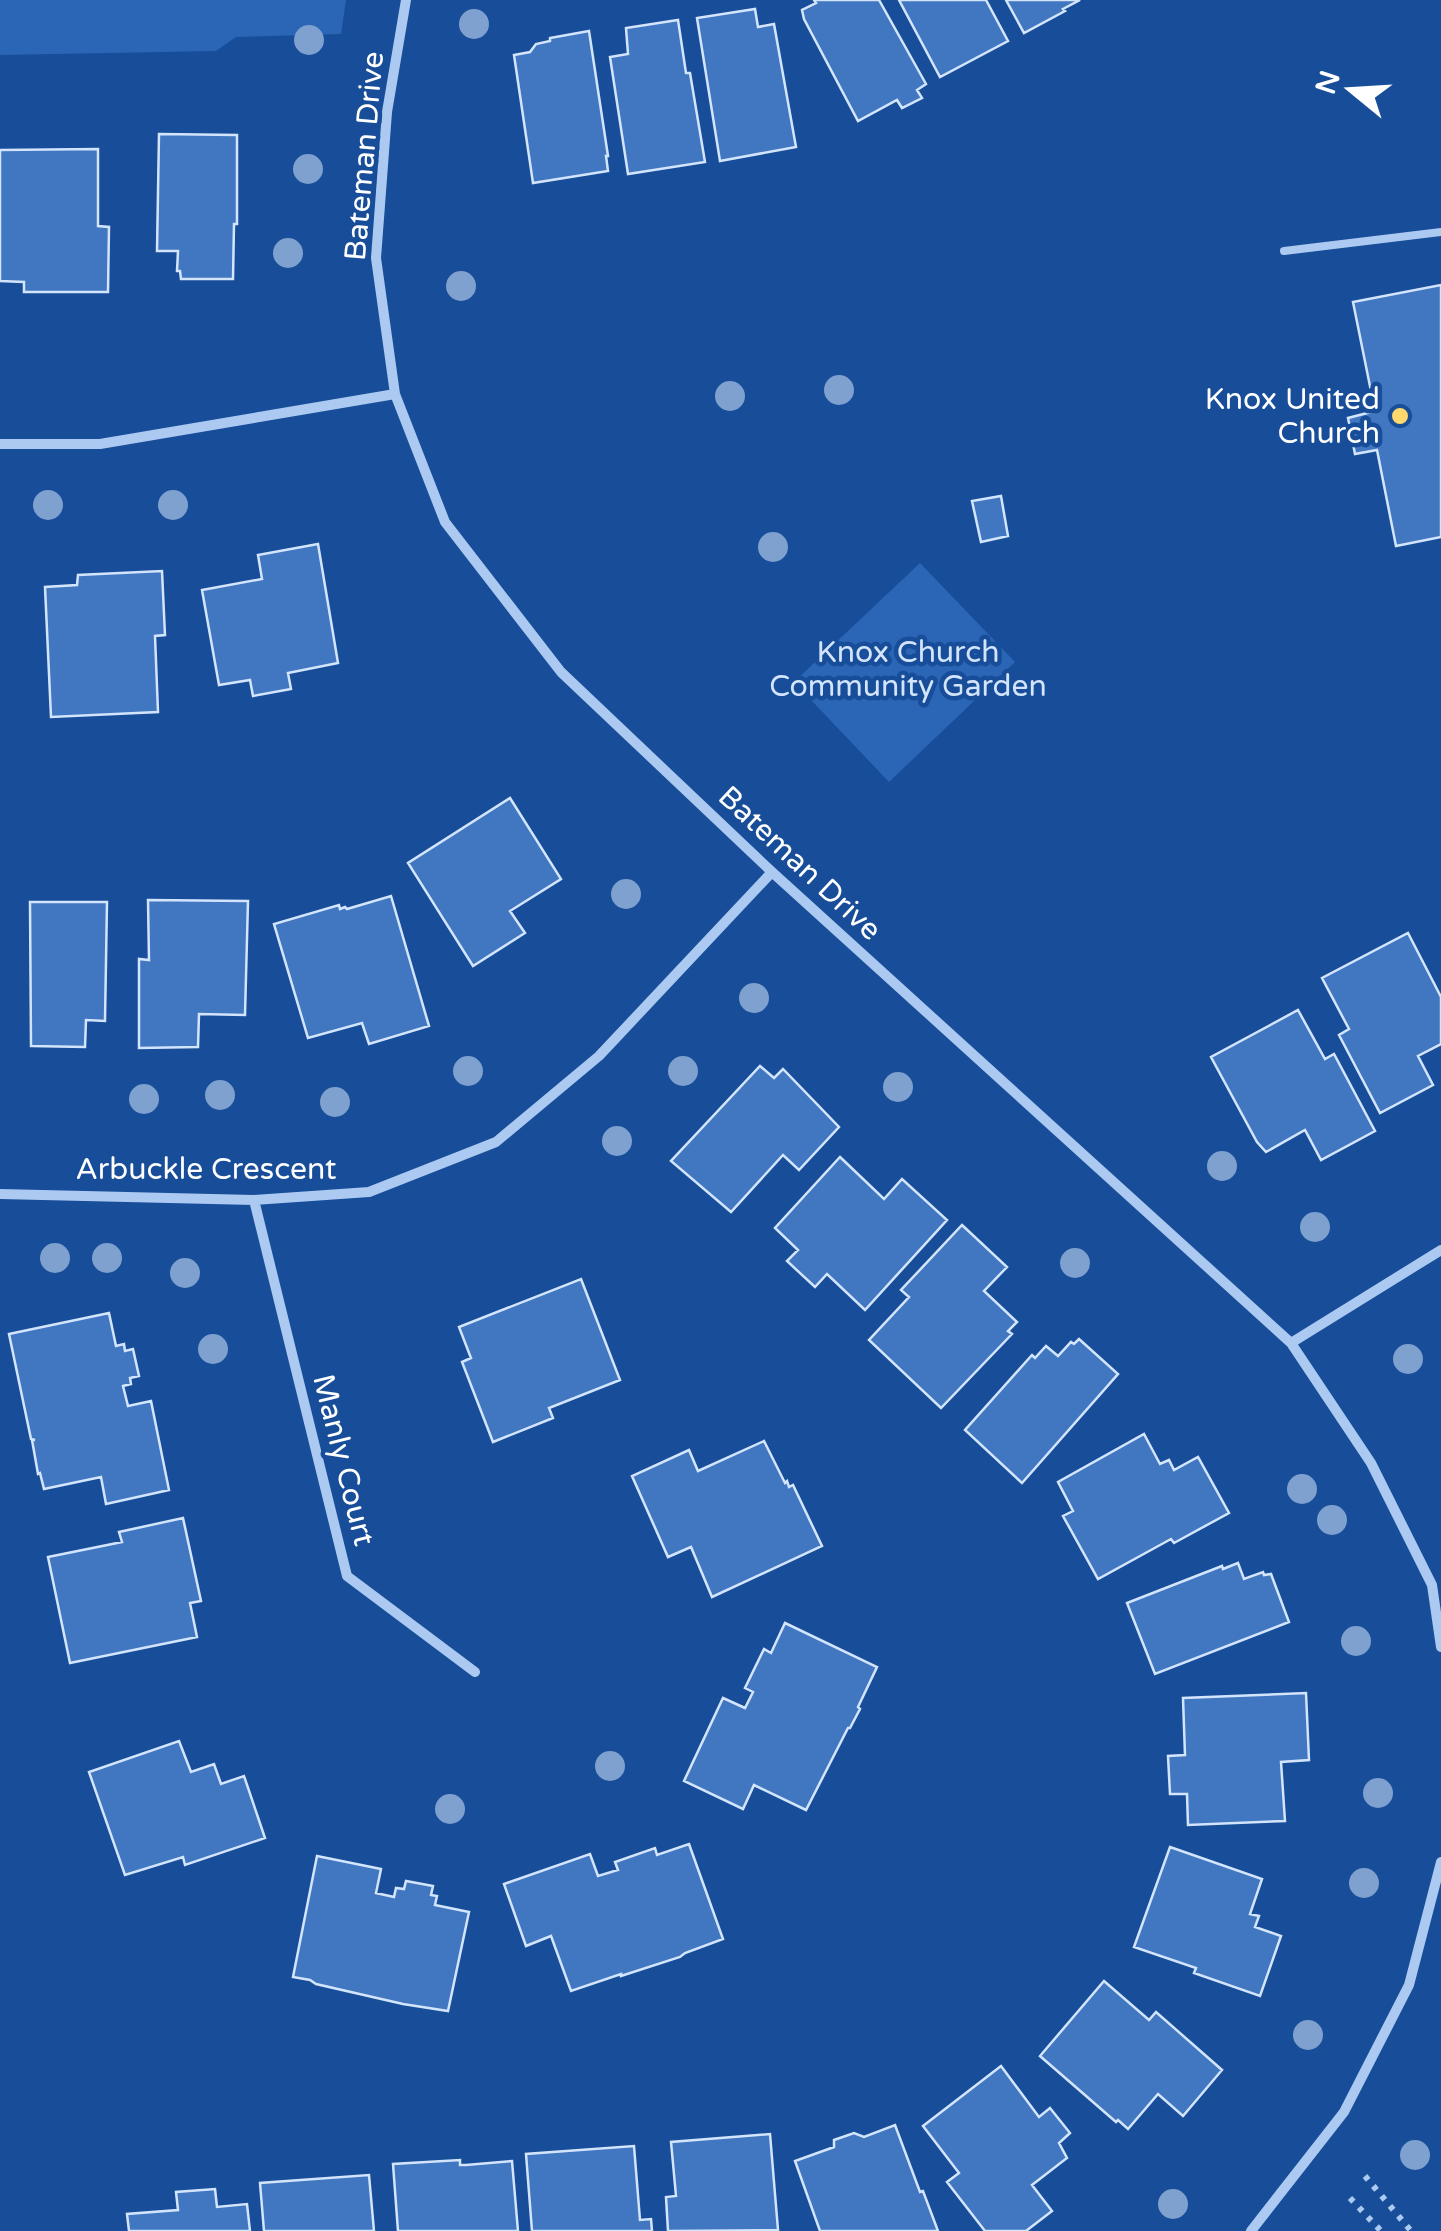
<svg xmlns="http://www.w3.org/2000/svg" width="1441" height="2231" viewBox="0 0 1441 2231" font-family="'Varela Round',sans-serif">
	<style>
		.green { fill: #2b66b6 }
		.building { fill: #4176c0; stroke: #d3e5fc; stroke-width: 2.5 }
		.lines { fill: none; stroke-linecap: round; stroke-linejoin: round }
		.path { stroke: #accaf1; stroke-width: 6; stroke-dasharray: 5 8; stroke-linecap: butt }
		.lane { stroke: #accaf1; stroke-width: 8 }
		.street { stroke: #accaf1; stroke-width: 10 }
		.tree { fill: #7fa1cf }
		.poi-dot { fill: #ffd96c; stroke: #184d99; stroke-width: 4 }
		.labels { text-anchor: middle; stroke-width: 9; stroke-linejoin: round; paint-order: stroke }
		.street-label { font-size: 30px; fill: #fff; stroke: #184d99 }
		.poi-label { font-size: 30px; fill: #fff; stroke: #184d99; text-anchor: end }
		.park-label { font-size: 30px; fill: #d3e5fc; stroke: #184d99 }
	</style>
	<rect width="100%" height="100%" fill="#184d99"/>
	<path class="green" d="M 0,0 L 346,0 L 341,34 L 236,37 L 216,51 L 0,55 Z
		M 920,563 L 1015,662 L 889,782 L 794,682 Z"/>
	<path class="building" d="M 814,0 L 879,0 L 926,84 L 917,90 L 922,98 L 902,108 L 897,100 L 858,121 L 804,19 L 802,10 L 816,3 Z
		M 899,0 L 986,0 L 1008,41 L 940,77 Z
		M 1006,0 L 1080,0 L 1063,9 L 1065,11 L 1024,33 Z
		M 755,9 L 758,27 L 774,24 L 796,147 L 720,161 L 697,18 Z
		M 678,20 L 686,73 L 690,73 L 705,162 L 628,174 L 610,57 L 628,54 L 626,28 Z
		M 589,31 L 608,156 L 606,156 L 608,171 L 533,183 L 514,55 L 530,52 L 536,44 L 550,41 L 550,38 Z
		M 159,134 L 237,135 L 237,224 L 234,224 L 233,279 L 181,279 L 180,271 L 177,271 L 178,251 L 157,251 Z
		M 98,149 L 98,226 L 109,227 L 108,292 L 24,292 L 24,282 L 0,281 L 0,150 Z
		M 1441,285 L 1441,537 L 1396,546 L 1377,450 L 1355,454 L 1348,418 L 1375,411 L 1353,302 Z
		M 1001,496 L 1008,536 L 981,542 L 972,501 Z
		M 318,544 L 338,663 L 288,673 L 291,689 L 253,696 L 250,680 L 219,685 L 202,590 L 262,579 L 258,555 Z
		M 162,571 L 165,635 L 155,636 L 158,712 L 51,717 L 45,587 L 77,585 L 78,575 Z
		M 510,798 L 561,879 L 510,911 L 525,933 L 473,966 L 408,863 Z
		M 391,896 L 429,1026 L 369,1044 L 362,1023 L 308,1038 L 274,924 L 339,905 L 340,909 L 345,907 L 347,909 Z
		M 148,900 L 248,901 L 245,1015 L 199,1014 L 198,1047 L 139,1048 L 139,959 L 149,960 Z
		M 30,902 L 107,902 L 105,1021 L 86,1020 L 85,1047 L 31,1046 Z
		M 1408,933 L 1441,997 L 1441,1044 L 1418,1056 L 1433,1085 L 1380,1113 L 1339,1035 L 1349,1029 L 1322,978 Z
		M 1298,1010 L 1325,1059 L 1334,1054 L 1375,1131 L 1321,1160 L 1305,1130 L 1266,1152 L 1257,1142 L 1211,1057 Z
		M 760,1066 L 774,1078 L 783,1069 L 839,1127 L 799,1170 L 783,1155 L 731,1212 L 671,1161 Z
		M 840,1157 L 884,1199 L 902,1179 L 947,1220 L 865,1310 L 827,1274 L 815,1287 L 787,1261 L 798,1250 L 775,1228 Z
		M 962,1225 L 1007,1267 L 984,1291 L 1017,1322 L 1008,1331 L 1012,1334 L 941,1408 L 869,1340 L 909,1297 L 901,1290 Z
		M 581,1279 L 620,1380 L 549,1408 L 553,1418 L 493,1442 L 462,1362 L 471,1358 L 459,1327 Z
		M 109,1313 L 116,1346 L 124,1344 L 125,1351 L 133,1349 L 139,1376 L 130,1378 L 131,1384 L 123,1386 L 128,1406 L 151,1401 L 169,1490 L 106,1504 L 101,1477 L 44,1489 L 40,1473 L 38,1474 L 32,1440 L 35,1440 L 31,1439 L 9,1334 Z
		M 1079,1339 L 1118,1374 L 1022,1483 L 965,1430 L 1032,1355 L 1035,1358 L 1046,1346 L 1058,1356 L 1071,1342 L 1074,1344 Z
		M 1144,1434 L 1160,1464 L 1169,1460 L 1174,1470 L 1198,1457 L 1229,1513 L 1174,1543 L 1171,1539 L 1098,1579 L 1063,1516 L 1073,1511 L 1058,1482 Z
		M 764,1441 L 785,1483 L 787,1481 L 789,1487 L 793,1485 L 822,1546 L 712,1597 L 691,1547 L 668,1557 L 632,1476 L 689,1450 L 698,1471 Z
		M 183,1518 L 201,1601 L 190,1603 L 197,1637 L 70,1663 L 48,1557 L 122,1542 L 119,1532 Z
		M 1238,1563 L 1244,1579 L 1263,1572 L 1264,1575 L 1271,1574 L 1289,1622 L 1155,1674 L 1127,1603 L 1222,1566 L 1223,1569 Z
		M 785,1623 L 877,1667 L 858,1707 L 860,1709 L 850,1728 L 848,1728 L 806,1810 L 754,1785 L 743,1809 L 684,1781 L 723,1698 L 745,1708 L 753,1692 L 745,1688 L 764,1649 L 771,1653 Z
		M 1306,1693 L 1309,1760 L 1281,1762 L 1285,1821 L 1188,1825 L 1187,1794 L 1170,1794 L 1168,1756 L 1185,1755 L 1183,1698 Z
		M 179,1741 L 191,1772 L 214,1764 L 221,1784 L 244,1776 L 265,1838 L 185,1865 L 183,1857 L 125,1875 L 89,1772 Z
		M 689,1844 L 723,1939 L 685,1953 L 680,1957 L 621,1976 L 621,1974 L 571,1991 L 551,1936 L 526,1946 L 504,1884 L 590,1854 L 598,1876 L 618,1870 L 615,1862 L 655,1848 L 657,1855 Z
		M 1170,1847 L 1262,1879 L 1250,1914 L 1259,1916 L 1255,1927 L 1281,1936 L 1260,1996 L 1194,1973 L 1196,1968 L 1134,1947 Z
		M 317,1856 L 381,1869 L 376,1893 L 394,1897 L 396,1888 L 404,1889 L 406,1881 L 433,1886 L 431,1895 L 437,1896 L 435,1905 L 469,1912 L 448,2011 L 403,2004 L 316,1984 L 310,1980 L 293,1977 Z
		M 1104,1981 L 1149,2020 L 1156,2012 L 1222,2070 L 1183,2116 L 1158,2094 L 1128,2129 L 1118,2120 L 1116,2122 L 1040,2056 Z
		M 1001,2066 L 1039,2117 L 1050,2108 L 1070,2133 L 1059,2143 L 1067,2158 L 1032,2185 L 1052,2211 L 1026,2231 L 985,2231 L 947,2182 L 959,2173 L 923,2126 Z
		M 895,2125 L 920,2192 L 923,2191 L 938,2231 L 820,2231 L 795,2161 L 834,2147 L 834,2140 L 854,2133 L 864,2137 Z
		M 770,2134 L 778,2230 L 668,2231 L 666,2197 L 676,2196 L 671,2142 Z
		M 634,2146 L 640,2220 L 651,2219 L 652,2231 L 532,2231 L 526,2154 Z
		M 460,2160 L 460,2165 L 466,2165 L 512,2161 L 518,2231 L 398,2231 L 393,2164 Z
		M 369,2175 L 374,2231 L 264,2231 L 260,2183 Z
		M 215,2189 L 217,2207 L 247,2204 L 250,2231 L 129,2231 L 127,2214 L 178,2210 L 176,2192 Z"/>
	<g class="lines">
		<path class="path" d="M 1365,2176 L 1411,2231
			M 1350,2198 L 1381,2231"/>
		<path class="lane" d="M 1284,251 L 1441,232"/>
		<path class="street" d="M 406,0 L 387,112 L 376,258 L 395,394 L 445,522 L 561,672 L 772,872 L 1291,1343 L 1371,1463 L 1432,1585 L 1441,1647
			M 0,444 L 100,444 L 395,394
			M 0,1194 L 254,1200 L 369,1192 L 496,1142 L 599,1056 L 772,872
			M 254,1200 L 347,1576 L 475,1672
			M 1291,1343 L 1441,1250
			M 1251,2231 L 1344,2112 L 1409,1985 L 1441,1862"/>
	</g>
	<g class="tree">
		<circle cx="474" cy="24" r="15"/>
		<circle cx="309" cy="40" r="15"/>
		<circle cx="308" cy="169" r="15"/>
		<circle cx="288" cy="253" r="15"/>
		<circle cx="461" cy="286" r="15"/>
		<circle cx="839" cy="390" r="15"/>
		<circle cx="730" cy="396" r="15"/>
		<circle cx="48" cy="505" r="15"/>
		<circle cx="173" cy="505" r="15"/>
		<circle cx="773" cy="547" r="15"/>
		<circle cx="626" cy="894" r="15"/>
		<circle cx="754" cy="998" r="15"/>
		<circle cx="468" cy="1071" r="15"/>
		<circle cx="683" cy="1071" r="15"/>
		<circle cx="898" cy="1087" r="15"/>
		<circle cx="220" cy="1095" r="15"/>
		<circle cx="144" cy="1099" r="15"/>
		<circle cx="335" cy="1102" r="15"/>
		<circle cx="617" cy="1141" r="15"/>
		<circle cx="1222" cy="1166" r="15"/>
		<circle cx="1315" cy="1227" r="15"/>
		<circle cx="55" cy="1258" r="15"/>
		<circle cx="107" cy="1258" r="15"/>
		<circle cx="1075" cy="1263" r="15"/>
		<circle cx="185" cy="1273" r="15"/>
		<circle cx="213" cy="1349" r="15"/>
		<circle cx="1408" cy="1359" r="15"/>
		<circle cx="1302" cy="1489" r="15"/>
		<circle cx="1332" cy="1520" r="15"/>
		<circle cx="1356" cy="1641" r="15"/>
		<circle cx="610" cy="1766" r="15"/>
		<circle cx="1378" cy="1793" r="15"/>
		<circle cx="450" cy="1809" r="15"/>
		<circle cx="1364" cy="1883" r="15"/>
		<circle cx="1308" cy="2035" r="15"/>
		<circle cx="1415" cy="2155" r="15"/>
		<circle cx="1173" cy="2204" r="15"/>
	</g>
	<circle class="poi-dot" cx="1400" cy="416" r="10"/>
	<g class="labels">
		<g class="street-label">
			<text transform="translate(364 156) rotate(-85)" y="10">Bateman Drive</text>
			<text transform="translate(800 863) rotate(43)" y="10">Bateman Drive</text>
			<text x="206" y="1179">Arbuckle Crescent</text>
			<text transform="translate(344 1460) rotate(76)" y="10">Manly Court</text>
		</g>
		<g class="poi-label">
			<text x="1380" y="409">Knox United<tspan x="1380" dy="34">Church</tspan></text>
		</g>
		<g class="park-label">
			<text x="908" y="662">Knox Church<tspan x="908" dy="34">Community Garden</tspan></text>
		</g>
	</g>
	<g transform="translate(1351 90) rotate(288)" stroke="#184d99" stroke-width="8" paint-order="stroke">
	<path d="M0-8L18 38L0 25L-18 38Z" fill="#ffffff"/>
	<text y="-15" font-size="28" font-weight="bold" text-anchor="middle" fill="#ffffff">N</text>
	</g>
</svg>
